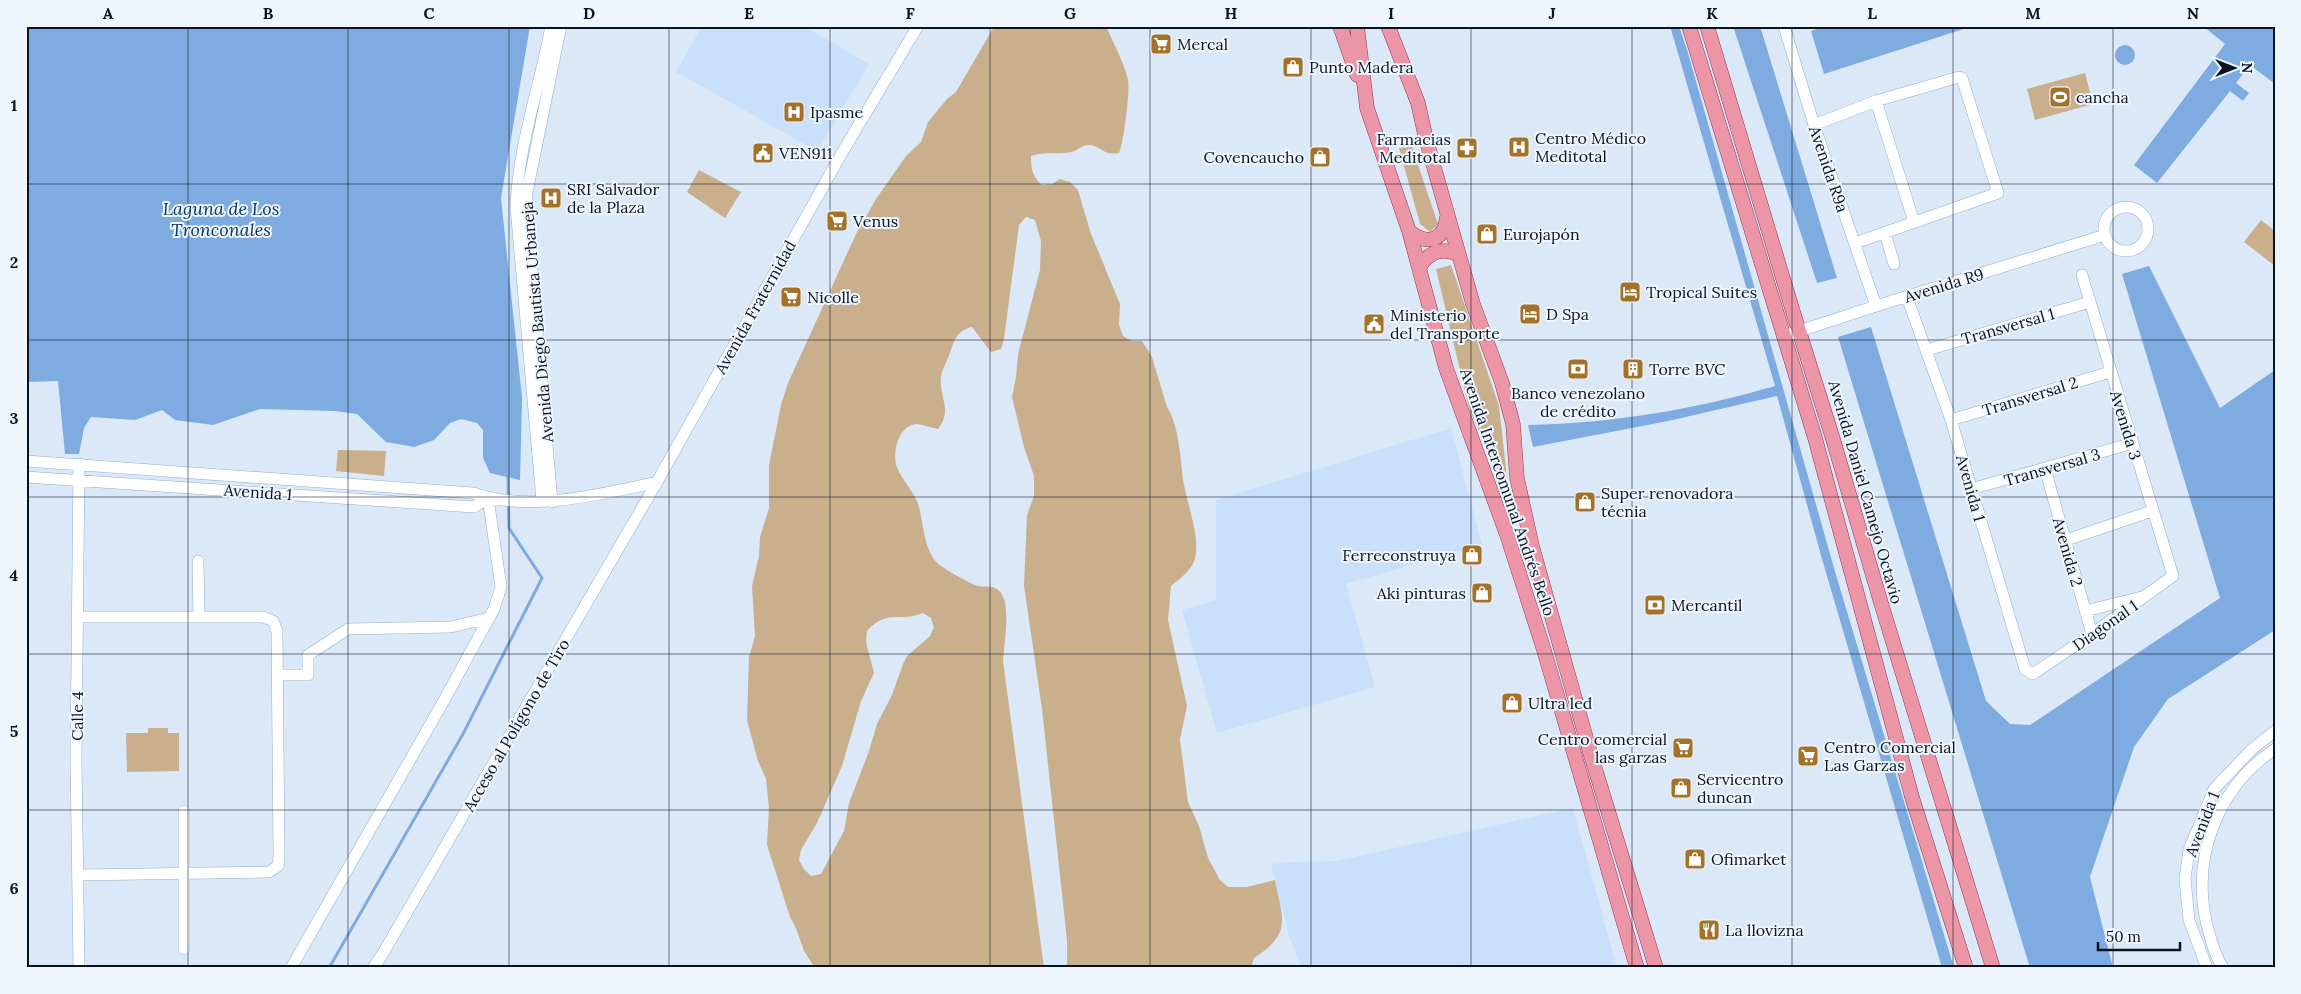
<svg xmlns="http://www.w3.org/2000/svg" width="2301" height="994" viewBox="0 0 2301 994" font-family="Lora,serif">
	<style>
		.built { fill: #c9e0fa }
		.green { fill: #caaf8d; fill-rule: evenodd }
		.water { fill: #7eabe0 }
		.lines { fill: none; stroke-linecap: round; stroke-linejoin: round }
		.stream { stroke: #7eabe0; stroke-width: 3 }
		.minor-casing { stroke: #8faed2; stroke-width: 12 }
		.major-casing { stroke: #943a50; stroke-width: 15 }
		.minor { stroke: #fff; stroke-width: 11 }
		.major { stroke: #ec95a6; stroke-width: 14 }
		.grid { fill: none; stroke: #081421; stroke-width: 1; stroke-opacity: 0.55 }
		.labels { text-anchor: middle; stroke-width: 4; stroke-linejoin: round; paint-order: stroke }
		.poi-label { font-size: 16px; fill: #081421; stroke: #eef5fd; text-anchor: start }
		.street-label { font-size: 16px; fill: #081421; stroke: #eef5fd }
		.water-label { font-size: 18px; font-style: italic; fill: #043766; stroke: #eef5fd }
		.neatline { fill: none; stroke: #081421; stroke-width: 2 }
		.grid-label { font-size: 16px; text-anchor: middle; font-weight: bold; fill: #081421 }
	</style>
	<rect width="100%" height="100%" fill="#dbe8f8"/>
	<path class="built" d="M 702,26 L 804,26 L 869,64 L 817,151 L 676,72 Z
		M 1451,428 L 1482,544 L 1346,584 L 1375,687 L 1217,733 L 1182,610 L 1216,600 L 1216,500 Z
		M 1573,808 L 1617,968 L 1302,968 L 1289,936 L 1271,864 L 1291,862 L 1337,861 Z"/>
	<path class="green" d="M 998,26 L 1106,26 C 1112,40 1126,67 1128,80 C 1130,93 1124,141 1119,153 C 1102,156 1102,146 1089,145 C 1081,145 1078,151 1071,152 C 1057,155 1045,151 1031,156 C 1031,169 1032,176 1042,185 L 1052,184 L 1060,179 L 1070,182 L 1078,190 L 1091,234 L 1120,304 L 1119,325 L 1123,336 L 1131,341 L 1142,341 L 1152,357 L 1167,407 C 1180,427 1180,461 1184,485 C 1188,506 1198,532 1196,553 C 1195,568 1182,577 1171,586 L 1168,620 L 1187,706 L 1180,739 L 1188,802 L 1199,826 L 1208,858 L 1220,880 L 1228,887 L 1247,887 L 1275,880 C 1283,920 1292,933 1254,958 L 1251,968 L 1067,968 L 1067,940 L 1042,709 L 1024,586 L 1027,515 L 1034,496 L 1034,476 L 1024,447 L 1012,397 L 1016,377 L 1018,354 L 1040,270 L 1041,241 L 1035,220 L 1026,217 L 1019,225 L 1004,339 L 1001,349 L 991,352 L 972,327 C 954,331 954,344 948,358 C 945,365 942,370 941,377 C 939,398 953,410 938,429 C 931,428 922,424 916,424 C 899,426 893,449 896,464 C 898,474 913,491 918,503 C 924,523 923,553 941,566 C 945,569 974,586 978,586 C 988,588 997,583 1003,597 C 1010,609 1004,646 1003,661 L 1044,968 L 815,968 L 804,951 L 796,928 L 790,917 L 767,845 L 769,808 L 766,779 L 758,761 L 747,720 L 749,657 L 755,636 L 752,586 L 759,556 L 760,537 L 769,508 L 769,465 L 781,405 L 788,383 L 856,234 L 876,199 L 906,156 L 921,142 L 928,122 L 947,99 L 956,92 L 992,30 ZM 923,613 L 931,618 L 934,627 L 930,636 L 907,656 L 903,664 L 892,695 L 877,724 L 868,754 L 849,803 L 844,831 L 821,874 L 811,876 L 804,869 L 799,860 L 801,850 L 817,823 L 842,766 L 861,701 L 874,673 L 866,642 L 867,631 C 888,608 899,623 923,613 Z
		M 2085,73 L 2093,104 L 2035,120 L 2027,89 Z
		M 1412,147 L 1438,224 L 1430,232 L 1420,224 L 1399,148 Z
		M 699,170 L 741,192 L 725,218 L 687,192 Z
		M 2261,220 L 2275,231 L 2275,266 L 2244,242 Z
		M 1451,265 L 1499,406 L 1510,504 L 1469,408 L 1436,269 Z
		M 338,450 L 386,451 L 384,476 L 336,471 Z
		M 148,728 L 168,728 L 168,733 L 179,733 L 179,771 L 127,772 L 126,733 L 148,733 Z"/>
	<path class="water" d="M 26,26 L 530,26 L 501,198 L 522,398 L 520,480 L 490,473 L 483,458 L 483,430 L 477,423 L 461,419 L 450,423 L 434,440 L 414,447 L 386,442 L 357,414 L 335,411 L 260,409 L 213,425 L 175,420 L 162,410 L 135,420 L 91,417 L 84,428 L 79,454 L 65,454 L 58,381 L 26,382 Z
		M 1670,26 L 1679,26 L 1688,53 L 1836,575 L 1954,968 L 1942,968 L 1822,559 L 1777,396 L 1668,421 L 1533,447 L 1528,425 C 1613,423 1693,410 1775,386 Z
		M 1733,26 L 1760,26 L 1837,278 L 1817,283 Z
		M 1825,26 L 1973,26 L 1824,74 L 1811,31 Z
		M 2203,26 L 2275,26 L 2275,84 L 2250,65 L 2236,83 L 2249,93 L 2243,101 L 2230,91 L 2157,183 L 2134,165 L 2225,44 Z
		M2115 55a10 10 0 1 1 20 0a10 10 0 1 1-20 0Z
		M 2149,266 L 2220,408 L 2275,370 L 2275,630 L 2168,699 L 2134,747 L 2090,877 L 2113,968 L 2030,968 L 1838,337 L 1871,327 L 1986,701 L 2010,724 L 2030,725 L 2220,598 L 2122,274 Z"/>
	<g class="lines">
		<path class="stream" d="M 329,968 L 463,734 L 542,578 L 509,528 L 508,477"/>
		<g class="minor-casing">
			<path id="minor" d="M 1784,26 L 1814,125 L 1876,306
				M 1876,101 L 1914,222
				M 1814,125 L 1876,101 L 1959,77 L 1962,78 L 1998,193 L 1855,243
				M2104 229a22 22 0 1 1 44 0a22 22 0 1 1-44 0Z
				M 1885,233 L 1894,264
				M 1907,297 L 1951,420 L 2025,669 L 2033,674 L 2092,634 L 2173,576 L 2082,275
				M 1784,336 L 1876,306 L 2105,235
				M 1927,350 L 2090,302
				M 1951,420 L 2110,372
				M 26,461 L 473,493 C 528,513 602,494 657,482 L 843,151 L 918,26
				M 79,464 L 76,759 L 79,968
				M 2045,469 L 2092,634
				M 26,477 L 474,507 L 488,498
				M 1971,489 L 2133,443
				M 542,501 L 516,207 C 518,146 540,86 551,26
				M 552,502 L 526,209 L 527,192 L 561,26
				M 2066,540 L 2152,511
				M 198,561 L 199,617
				M 2085,611 L 2142,597
				M 77,617 L 263,617 L 273,621 L 277,631 L 279,856 L 278,866 L 269,872 L 78,875
				M 278,675 L 308,675 L 308,655 L 348,629 L 451,627 L 489,618
				M 184,811 L 184,949
				M 291,968 L 442,704 L 494,609 L 501,587 L 488,498
				M 373,968 L 382,955 L 657,482
				M 2207,968 L 2189,920 L 2185,879 L 2189,850 L 2214,789 L 2252,749 L 2275,731
				M 2223,968 C 2214,954 2210,937 2206,921 C 2192,855 2218,787 2275,749"/>
		</g>
		<g class="major-casing">
			<path id="major" d="M 1340,26 L 1357,75
				M 1357,26 L 1367,108 L 1409,231 L 1446,368 L 1507,535 L 1543,647 L 1637,968
				M 1388,26 L 1418,103 L 1426,139 L 1473,304 L 1502,383 L 1513,424 L 1517,478 L 1532,546 L 1590,752 L 1656,968
				M 1689,26 L 1815,438 L 1912,797 L 1966,968
				M 1707,26 L 1794,315 L 1833,439 L 1881,603 L 1993,968
				M 1409,231 C 1427,246 1444,241 1447,217
				M 1420,266 C 1430,251 1443,247 1459,255"/>
		</g>
		<use href="#minor" class="minor"/>
		<use href="#major" class="major"/>
	</g>
	<path class="grid" d="M 188,26 L 188,968M 348,26 L 348,968M 509,26 L 509,968M 669,26 L 669,968M 830,26 L 830,968M 990,26 L 990,968M 1150,26 L 1150,968M 1311,26 L 1311,968M 1471,26 L 1471,968M 1632,26 L 1632,968M 1792,26 L 1792,968M 1953,26 L 1953,968M 2113,26 L 2113,968M 26,184 L 2275,184M 26,340 L 2275,340M 26,497 L 2275,497M 26,654 L 2275,654M 26,810 L 2275,810"/>
	<defs>
		<g id="supermarket-square" transform="scale(1.125)"><rect x="-9" y="-9" width="18" height="18" rx="4" fill="#a37127" stroke="#eef5fd"/><path d="M-6-5.5h2.5l.6 2H6L4.5 2H-2.5L-4.4-4H-6ZM-1.5 3.2a1.3 1.3 0 1 0 .1 0ZM3 3.2a1.3 1.3 0 1 0 .1 0Z" fill="#fff"/></g>
		<g id="shop-square" transform="scale(1.125)"><rect x="-9" y="-9" width="18" height="18" rx="4" fill="#a37127" stroke="#eef5fd"/><path d="M-5-2.5h2.3a2.7 3.5 0 0 1 5.4 0H5L5.5 6h-11ZM-1.5-2.5h3a1.5 2.3 0 0 0-3 0Z" fill="#fff"/></g>
		<g id="stadium-square" transform="scale(1.125)"><rect x="-9" y="-9" width="18" height="18" rx="4" fill="#a37127" stroke="#eef5fd"/><path d="M0-5a6.5 5 0 1 0 0 10a6.5 5 0 1 0 0-10ZM-3.5-1.8h7v3.6h-7Z" fill="#fff"/></g>
		<g id="hospital-square" transform="scale(1.125)"><rect x="-9" y="-9" width="18" height="18" rx="4" fill="#a37127" stroke="#eef5fd"/><path d="M-5-5h3v3.5h4V-5h3V5h-3V1.5h-4V5h-3Z" fill="#fff"/></g>
		<g id="pharmacy-square" transform="scale(1.125)"><rect x="-9" y="-9" width="18" height="18" rx="4" fill="#a37127" stroke="#eef5fd"/><path d="M-2-6h4v4h4v4h-4v4h-4v-4h-4v-4h4Z" fill="#fff"/></g>
		<g id="civic-square" transform="scale(1.125)"><rect x="-9" y="-9" width="18" height="18" rx="4" fill="#a37127" stroke="#eef5fd"/><path d="M-.6-6.5H3V-4.5H.6V-3L4-1V1h2V6H-6V1h2V-1L-.6-3ZM-1.2 2.5V6h2.4V2.5Z" fill="#fff"/></g>
		<g id="hotel-square" transform="scale(1.125)"><rect x="-9" y="-9" width="18" height="18" rx="4" fill="#a37127" stroke="#eef5fd"/><path d="M-6-4.5h1.5V1H6V5H4.5V3h-9V5H-6ZM-4 0a1.8 1.8 0 1 1 3.6 0ZM.5 0V-2.5h3Q6-2.5 6 0Z" fill="#fff"/></g>
		<g id="bank-square" transform="scale(1.125)"><rect x="-9" y="-9" width="18" height="18" rx="4" fill="#a37127" stroke="#eef5fd"/><path d="M-6-4H6V4H-6ZM0-2.3a2.3 2.3 0 1 0 0 4.6a2.3 2.3 0 1 0 0-4.6Z" fill="#fff"/></g>
		<g id="building-square" transform="scale(1.125)"><rect x="-9" y="-9" width="18" height="18" rx="4" fill="#a37127" stroke="#eef5fd"/><path d="M-4-6H4V6H1V3H-1V6H-4ZM-2.5-4.3h1.7v1.8h-1.7ZM.8-4.3h1.7v1.8H.8ZM-2.5-1h1.7V.8h-1.7ZM.8-1h1.7V.8H.8Z" fill="#fff"/></g>
		<g id="restaurant-square" transform="scale(1.125)"><rect x="-9" y="-9" width="18" height="18" rx="4" fill="#a37127" stroke="#eef5fd"/><path d="M-5-6h1v4h1v-4h1v4h1v-4h1v5L-1.5 .5V6h-2V.5L-5-1ZM5-6V6H3V1.5H1.5Q1.5-4 5-6Z" fill="#fff"/></g>
	</defs>
	<g fill-rule="evenodd">
		<use href="#supermarket-square" x="1161" y="44"/>
		<use href="#shop-square" x="1293" y="67"/>
		<use href="#stadium-square" x="2060" y="97"/>
		<use href="#hospital-square" x="794" y="112"/>
		<use href="#hospital-square" x="1519" y="147"/>
		<use href="#pharmacy-square" x="1467" y="148"/>
		<use href="#civic-square" x="763" y="153"/>
		<use href="#shop-square" x="1320" y="157"/>
		<use href="#hospital-square" x="551" y="198"/>
		<use href="#supermarket-square" x="837" y="221"/>
		<use href="#shop-square" x="1487" y="234"/>
		<use href="#hotel-square" x="1630" y="292"/>
		<use href="#supermarket-square" x="791" y="297"/>
		<use href="#hotel-square" x="1530" y="314"/>
		<use href="#civic-square" x="1374" y="324"/>
		<use href="#bank-square" x="1578" y="369"/>
		<use href="#building-square" x="1633" y="369"/>
		<use href="#shop-square" x="1585" y="502"/>
		<use href="#shop-square" x="1472" y="555"/>
		<use href="#shop-square" x="1482" y="593"/>
		<use href="#bank-square" x="1655" y="605"/>
		<use href="#shop-square" x="1512" y="703"/>
		<use href="#supermarket-square" x="1683" y="748"/>
		<use href="#supermarket-square" x="1808" y="756"/>
		<use href="#shop-square" x="1681" y="788"/>
		<use href="#shop-square" x="1695" y="859"/>
		<use href="#restaurant-square" x="1709" y="930"/>
	</g>
	<g class="labels">
		<g class="poi-label">
			<text x="1177" y="50">Mercal</text>
			<text x="1309" y="73">Punto Madera</text>
			<text x="2076" y="103">cancha</text>
			<text x="810" y="118">Ipasme</text>
			<text x="1535" y="144">Centro Médico<tspan x="1535" dy="18">Meditotal</tspan></text>
			<text x="1451" y="145" text-anchor="end">Farmacias<tspan x="1451" dy="18">Meditotal</tspan></text>
			<text x="779" y="159">VEN911</text>
			<text x="1304" y="163" text-anchor="end">Covencaucho</text>
			<text x="567" y="195">SRI Salvador<tspan x="567" dy="18">de la Plaza</tspan></text>
			<text x="853" y="227">Venus</text>
			<text x="1503" y="240">Eurojapón</text>
			<text x="1646" y="298">Tropical Suites</text>
			<text x="807" y="303">Nicolle</text>
			<text x="1546" y="320">D Spa</text>
			<text x="1390" y="321">Ministerio<tspan x="1390" dy="18">del Transporte</tspan></text>
			<text x="1649" y="375">Torre BVC</text>
			<text x="1578" y="399" text-anchor="middle">Banco venezolano<tspan x="1578" dy="18">de crédito</tspan></text>
			<text x="1601" y="499">Super renovadora<tspan x="1601" dy="18">técnia</tspan></text>
			<text x="1456" y="561" text-anchor="end">Ferreconstruya</text>
			<text x="1466" y="599" text-anchor="end">Aki pinturas</text>
			<text x="1671" y="611">Mercantil</text>
			<text x="1528" y="709">Ultra led</text>
			<text x="1667" y="745" text-anchor="end">Centro comercial<tspan x="1667" dy="18">las garzas</tspan></text>
			<text x="1824" y="753">Centro Comercial<tspan x="1824" dy="18">Las Garzas</tspan></text>
			<text x="1697" y="785">Servicentro<tspan x="1697" dy="18">duncan</tspan></text>
			<text x="1711" y="865">Ofimarket</text>
			<text x="1725" y="936">La llovizna</text>
		</g>
		<g class="street-label">
			<text transform="translate(1829 169) rotate(71)" y="6">Avenida R9a</text>
			<text transform="translate(1944 285) rotate(-17)" y="6">Avenida R9</text>
			<text transform="translate(755 307) rotate(-61)" y="6">Avenida Fraternidad</text>
			<text transform="translate(537 322) rotate(-95)" y="6">Avenida Diego Bautista Urbaneja</text>
			<text transform="translate(2008 326) rotate(-16)" y="6">Transversal 1</text>
			<text transform="translate(2030 396) rotate(-17)" y="6">Transversal 2</text>
			<text transform="translate(2126 425) rotate(73)" y="6">Avenida 3</text>
			<text transform="translate(2052 467) rotate(-16)" y="6">Transversal 3</text>
			<text transform="translate(1971 488) rotate(74)" y="6">Avenida 1</text>
			<text transform="translate(258 492) rotate(4)" y="6">Avenida 1</text>
			<text transform="translate(1508 492) rotate(71)" y="6">Avenida Intercomunal Andrés Bello</text>
			<text transform="translate(1866 492) rotate(74)" y="6">Avenida Daniel Camejo Octavio</text>
			<text transform="translate(2068 552) rotate(74)" y="6">Avenida 2</text>
			<text transform="translate(2105 625) rotate(-35)" y="6">Diagonal 1</text>
			<text transform="translate(77 716) rotate(-90)" y="6">Calle 4</text>
			<text transform="translate(516 725) rotate(-60)" y="6">Acceso al Polígono de Tiro</text>
			<text transform="translate(2202 824) rotate(-69)" y="6">Avenida 1</text>
		</g>
		<g class="water-label">
			<text x="221" y="215">Laguna de Los<tspan x="221" dy="21">Tronconales</tspan></text>
		</g>
	</g>
	<rect width="2301" height="994" fill="none" stroke="#eef5fd" stroke-width="55"/>
	<g transform="translate(2234 68) rotate(90)" stroke="#eef5fd" stroke-width="4" paint-order="stroke">
	<path d="M0-4L9 19L0 12L-9 19Z" fill="#081421"/>
	<text y="-8" font-size="14" font-weight="bold" text-anchor="middle" fill="#081421">N</text>
	</g>
	<path d="M2098 942v8h82v-8" fill="none" stroke="#081421" stroke-width="2.5"/>
	<text x="2106" y="942" font-size="15" fill="#081421" stroke="#eef5fd" stroke-width="4" paint-order="stroke">50 m</text>
	<rect x="28" y="28" width="2246" height="938" class="neatline"/>
	<g class="grid-label">
		<text x="108" y="19">A</text>
		<text x="268" y="19">B</text>
		<text x="429" y="19">C</text>
		<text x="589" y="19">D</text>
		<text x="749" y="19">E</text>
		<text x="910" y="19">F</text>
		<text x="1070" y="19">G</text>
		<text x="1231" y="19">H</text>
		<text x="1391" y="19">I</text>
		<text x="1552" y="19">J</text>
		<text x="1712" y="19">K</text>
		<text x="1872" y="19">L</text>
		<text x="2033" y="19">M</text>
		<text x="2193" y="19">N</text>
		<text x="14" y="111">1</text>
		<text x="14" y="268">2</text>
		<text x="14" y="424">3</text>
		<text x="14" y="581">4</text>
		<text x="14" y="737">5</text>
		<text x="14" y="894">6</text>
	</g>
</svg>
